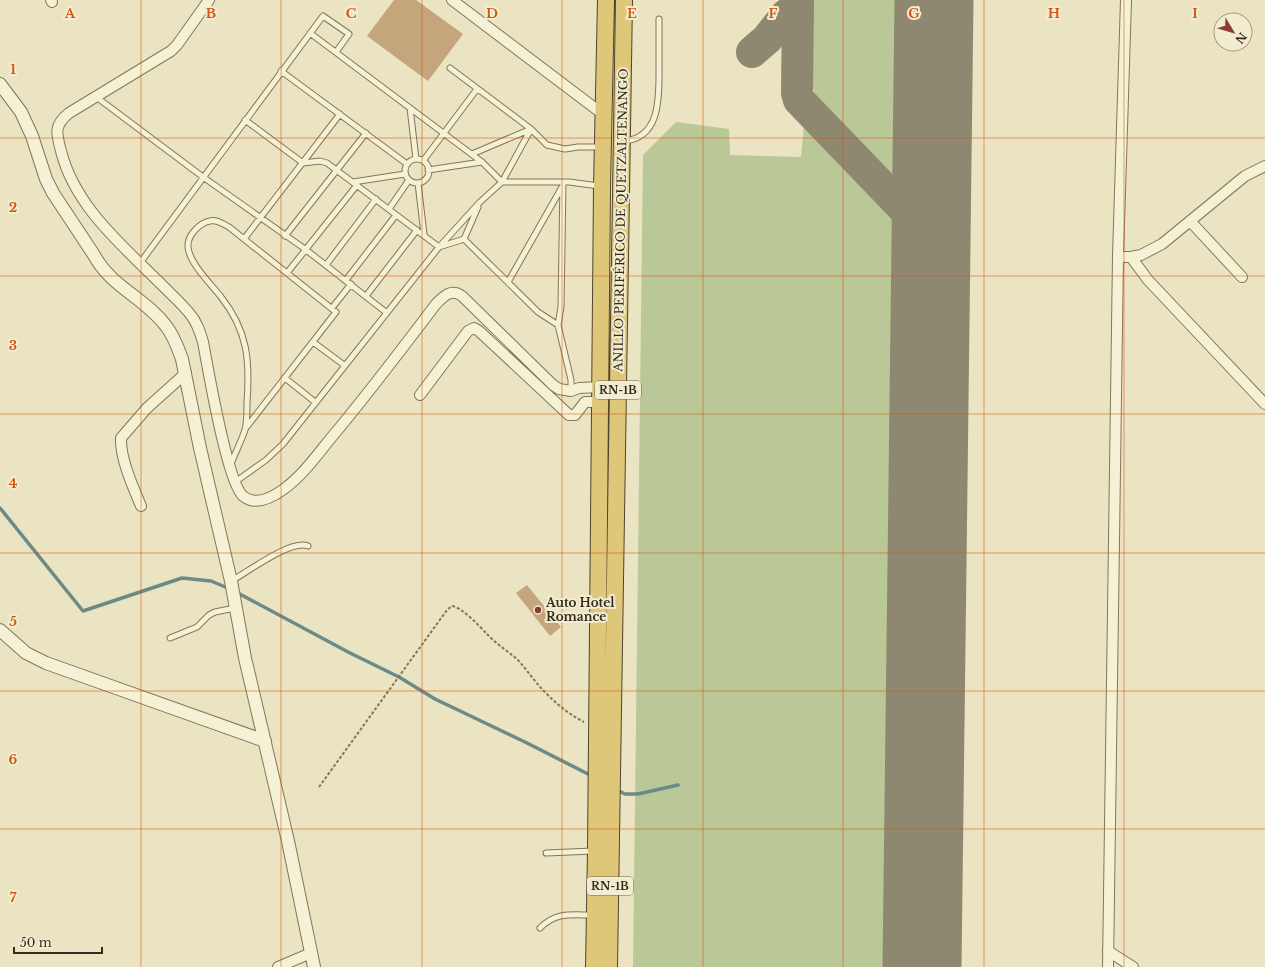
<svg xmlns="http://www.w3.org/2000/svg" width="1265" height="967" viewBox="0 0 1265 967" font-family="'Libre Baskerville',serif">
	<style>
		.green { fill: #bac797 }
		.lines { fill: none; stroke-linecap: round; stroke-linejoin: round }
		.stream { stroke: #6c8a87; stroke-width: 3.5 }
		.taxiway { stroke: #8e8870; stroke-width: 32 }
		.runway { stroke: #8e8870; stroke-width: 79 }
		.building { fill: #c5a57b }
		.service-casing { stroke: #82765b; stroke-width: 7 }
		.minor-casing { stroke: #82765b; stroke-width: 12 }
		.tertiary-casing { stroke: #82765b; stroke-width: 14 }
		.trunk-casing { stroke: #50432f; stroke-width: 18 }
		.path { stroke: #82765b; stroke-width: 2; stroke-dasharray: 3 2; stroke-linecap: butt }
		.service { stroke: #f5f1d4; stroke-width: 5 }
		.minor { stroke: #f5f1d4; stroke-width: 10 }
		.tertiary { stroke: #f5f1d4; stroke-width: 12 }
		.trunk { stroke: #dfc77a; stroke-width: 16 }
		.grid { fill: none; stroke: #d6540e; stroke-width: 1; stroke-opacity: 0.55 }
		.poi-dot { fill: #8c3d30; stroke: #f2edd1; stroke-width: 1.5 }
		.labels { text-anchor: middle; stroke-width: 4; stroke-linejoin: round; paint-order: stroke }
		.shield { fill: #f2edd1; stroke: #6c6554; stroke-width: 1 }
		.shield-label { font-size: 11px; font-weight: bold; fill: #332b1e }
		.street-label { font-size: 12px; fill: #332b1e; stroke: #f2edd1 }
		.poi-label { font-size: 12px; font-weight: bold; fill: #332b1e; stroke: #f2edd1; text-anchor: start }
		.grid-label { font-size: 13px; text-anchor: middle; font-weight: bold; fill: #d6540e; stroke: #f2edd1; stroke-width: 4; stroke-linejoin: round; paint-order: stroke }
	</style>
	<rect width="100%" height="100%" fill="#eae4c2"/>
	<path class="green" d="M 813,0 L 917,0 L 914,161 C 908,176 900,181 885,173 L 826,114 L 815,97 L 812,80 Z
		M 676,122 L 729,129 L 730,155 L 801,157 L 804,125 L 900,220 L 910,234 L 913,262 L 903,967 L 633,967 L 643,155 Z"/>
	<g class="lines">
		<path class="stream" d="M 0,508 L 83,611 L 182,578 L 211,581 L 230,589
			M 236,592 L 350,653 L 399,677 L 435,699 L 525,742 L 592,776
			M 617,790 L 625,794 L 638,794 L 678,785"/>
		<path class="taxiway" d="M 798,0 L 797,93 L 799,100 L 903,208 C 916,223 925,238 928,258 C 930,270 930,283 931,295
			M 752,52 L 767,39 L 786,15 L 792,11 L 798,3
			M 886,190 C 917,211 929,181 932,155"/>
		<path class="runway" d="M 922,967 L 934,0"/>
	</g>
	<path class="building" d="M 394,0 L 416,0 L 463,34 L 428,81 L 367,36 Z
		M 527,585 L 561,627 L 550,636 L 516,593 Z"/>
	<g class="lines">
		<g class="service-casing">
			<path id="service" d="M 310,33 L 482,162 L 502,182 L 569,182 L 599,186
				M 450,68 L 531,129 L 547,145 L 565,149 L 578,147 L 600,147
				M 281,71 L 407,164
				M 95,96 L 203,177 L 305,249 L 387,313
				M 410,108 L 416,159
				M 245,120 L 303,163 L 320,161 L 327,163 L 439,247 L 464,239 L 478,207
				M 623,141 C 661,139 659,96 659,69 C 659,52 659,36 659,19
				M 472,154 L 531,129
				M405 171a12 12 0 1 1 24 0a12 12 0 1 1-24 0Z
				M 423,161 L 477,89
				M 428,170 L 482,162
				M 353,182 L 405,174
				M 563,182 L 561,307 L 558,325 L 571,380 L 571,391
				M 418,183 L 424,234
				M 389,209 L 409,180
				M 285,236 L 366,133
				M 244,239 L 340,114
				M 464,239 L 538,312 L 558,325
				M 140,263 L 323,16 L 349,34 L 336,52
				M 326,265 L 376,199
				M 287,273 L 357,185
				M 346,280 L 396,215
				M 508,282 L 562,187
				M 366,296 L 417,230
				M 332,308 L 351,284
				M 313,342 L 344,365
				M 285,378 L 315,402
				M 231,464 C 235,453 241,442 245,430 C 247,422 247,411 247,403 C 250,361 248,331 221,297 C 211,284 189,263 188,247 C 187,236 199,223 210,221 C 217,219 223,224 229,227 L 336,312 L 245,429
				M 235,482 L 266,460 L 283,444 L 439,247 L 480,202 L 502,182 L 531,129
				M 231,581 C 248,572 291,539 308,546
				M 170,638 L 197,627 L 209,615 L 215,612 L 235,608
				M 546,853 L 593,851
				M 540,928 C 556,912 570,915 592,915"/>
		</g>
		<g class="minor-casing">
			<path id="minor" d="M 51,0 L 52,2
				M 209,0 L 177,45 L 171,51 L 69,113 C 54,125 56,133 61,151 C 75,207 123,246 163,286 C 172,295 182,304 190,314 C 197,322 200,332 203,342 C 208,368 227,482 243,496 C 256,507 273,497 284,489 C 303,475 317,455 331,438 C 368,394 402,349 436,304 C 444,296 451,288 462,296 L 553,385 L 559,389 L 571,391 L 579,388 L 600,387
				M 452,0 L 604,115
				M 1190,221 L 1242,277
				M 1125,257 L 1131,257 L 1141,255 L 1162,244 L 1245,176 L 1265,166
				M 1131,257 L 1148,280 L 1265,404
				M 420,395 L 468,331 L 474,328 L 479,331 L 569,415 L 575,415 L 585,402 L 600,402
				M 141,506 C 133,487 120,458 121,438 L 147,408 L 186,373
				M 1108,951 L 1133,967
				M 278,967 L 311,953
				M 1108,967 L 1118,256 L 1126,0"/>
		</g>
		<g class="tertiary-casing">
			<path id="tertiary" d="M 0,84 L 21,112 L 32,136 L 46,179 L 53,193 L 94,255 C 111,287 145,298 166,326 C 174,336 178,348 182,359 L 200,448 L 231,581 L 245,658 L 288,841 L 314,967
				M 0,630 L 26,653 L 46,663 L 265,741"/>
		</g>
		<g class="trunk-casing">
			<path id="trunk" d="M 594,967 L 596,851 L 602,187 L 606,0
				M 609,967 L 624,0"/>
		</g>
		<path class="path" d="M 319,787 L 447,610 L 452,606 C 463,608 479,626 487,634 C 496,644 508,651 518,660 C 526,669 533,679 541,688 C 553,701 568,714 584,722"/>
		<use href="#service" class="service"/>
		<use href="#minor" class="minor"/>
		<use href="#tertiary" class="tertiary"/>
		<use href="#trunk" class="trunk"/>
	</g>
	<path class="grid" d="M 141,0 L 141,967M 281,0 L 281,967M 422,0 L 422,967M 562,0 L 562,967M 703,0 L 703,967M 843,0 L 843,967M 984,0 L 984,967M 1124,0 L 1124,967M 0,138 L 1265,138M 0,276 L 1265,276M 0,414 L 1265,414M 0,553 L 1265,553M 0,691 L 1265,691M 0,829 L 1265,829"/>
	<circle class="poi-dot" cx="538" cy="610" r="4"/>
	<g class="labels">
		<g class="shield">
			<rect x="595" y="381" width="46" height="18" rx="3"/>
			<rect x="587" y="877" width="46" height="18" rx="3"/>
		</g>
		<g class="shield-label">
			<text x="618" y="394">RN-1B</text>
			<text x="610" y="890">RN-1B</text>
		</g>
		<g class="street-label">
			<text transform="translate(621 220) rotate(-89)" y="4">ANILLO PERIFÉRICO DE QUETZALTENANGO</text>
		</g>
		<g class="poi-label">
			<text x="546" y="607">Auto Hotel<tspan x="546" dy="14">Romance</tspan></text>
		</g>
	</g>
	<g class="grid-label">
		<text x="70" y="18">A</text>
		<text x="211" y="18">B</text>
		<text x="351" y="18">C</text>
		<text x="492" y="18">D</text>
		<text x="632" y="18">E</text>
		<text x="773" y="18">F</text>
		<text x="914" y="18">G</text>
		<text x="1054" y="18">H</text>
		<text x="1195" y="18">I</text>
		<text x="13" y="74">1</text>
		<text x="13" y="212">2</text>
		<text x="13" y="350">3</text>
		<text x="13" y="488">4</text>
		<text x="13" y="626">5</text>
		<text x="13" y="764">6</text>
		<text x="13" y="902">7</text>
	</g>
	<g transform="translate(1233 32) rotate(128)"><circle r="19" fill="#f2edd1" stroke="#a69f89"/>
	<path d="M0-3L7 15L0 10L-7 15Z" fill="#8c3d30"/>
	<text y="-6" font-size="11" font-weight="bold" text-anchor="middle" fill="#332b1e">N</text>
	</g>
	<path d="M14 947v6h88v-6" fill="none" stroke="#332b1e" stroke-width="2"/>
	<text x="20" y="947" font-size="12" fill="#332b1e" stroke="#f2edd1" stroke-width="3" paint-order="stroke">50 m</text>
</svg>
